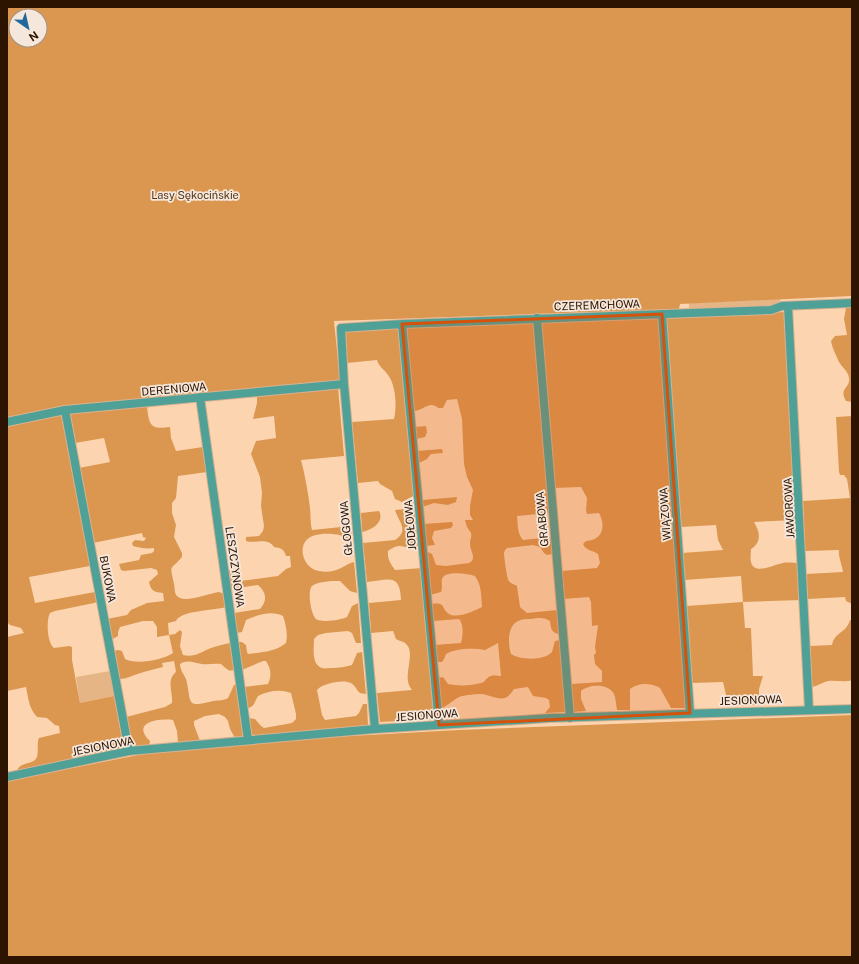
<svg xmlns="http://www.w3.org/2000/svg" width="859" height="964" viewBox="0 0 859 964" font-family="'Public Sans',sans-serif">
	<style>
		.green { fill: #e5b586 }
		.forest { fill: #db9750; fill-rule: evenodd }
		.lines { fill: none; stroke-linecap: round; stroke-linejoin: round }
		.minor-casing { stroke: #d7b290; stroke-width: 10 }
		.minor { stroke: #4fa096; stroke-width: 8 }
		.marked { fill: #d5520b; fill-opacity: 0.2; stroke: #d5520b; stroke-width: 3; stroke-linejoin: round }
		.labels { text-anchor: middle; stroke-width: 3.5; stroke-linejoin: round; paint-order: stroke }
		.park-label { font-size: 11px; fill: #523518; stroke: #f5e7db }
		.street-label { font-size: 11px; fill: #2c1400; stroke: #f5e7db }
	</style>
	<rect width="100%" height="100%" fill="#fcd5b0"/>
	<path class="green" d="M 780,299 L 781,304 L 775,307 L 691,310 L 689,309 L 689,303 Z
		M 110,671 L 114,696 L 80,703 L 76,677 Z"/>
	<path class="forest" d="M 7,7 L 852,7 L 852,296 L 680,304 L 679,309 L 334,321 L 340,380 L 65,408 L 7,420 ZM 16,16 L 40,16 L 40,40 L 16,40 Z
		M 852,307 L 852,402 L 846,401 C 838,388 851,388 849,378 C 848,371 842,367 839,362 C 836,355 832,348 831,341 L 835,336 L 847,335 L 844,319 L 846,308 Z
		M 786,312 L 796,520 L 754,522 C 760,532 762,542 751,549 C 751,553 750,558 751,562 C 754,576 775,564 783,563 C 788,562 794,563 799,563 L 801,600 L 743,602 L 745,628 L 751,628 L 753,676 L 763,676 L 759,689 L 759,704 L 756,705 L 723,706 L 726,695 L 723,682 L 691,683 L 686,606 L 743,602 L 741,576 L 684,580 L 682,553 L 723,550 L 718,540 L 716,525 L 681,527 L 666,316 Z
		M 659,316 L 677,579 L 676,580 L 677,586 L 686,708 L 671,708 L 660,688 C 651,683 639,682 630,689 L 630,710 L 617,710 C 616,705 616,699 614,694 C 608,683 589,684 581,691 L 581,699 L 586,711 L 573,712 L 571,684 L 602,682 L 602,671 L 595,664 L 594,655 L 596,653 L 595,647 L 598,625 L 592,626 L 591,602 L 589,597 L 563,599 L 561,571 L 597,568 L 600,563 L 598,554 C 593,550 586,551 583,544 L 586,541 C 603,540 606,526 599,513 L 587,514 L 586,510 L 587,498 L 581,487 L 554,488 L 541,321 Z
		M 533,322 L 549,513 L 517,516 C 518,525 517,533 523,540 L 551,537 L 552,554 L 547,555 L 544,553 L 540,547 L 533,545 L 507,548 C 505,550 505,550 504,553 C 504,556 507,580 509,581 C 511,584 514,584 517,586 L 520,607 L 527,613 L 557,610 L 559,634 C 551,633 551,628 550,621 C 543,617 539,618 531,619 C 527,619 522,619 518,621 C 507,626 508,644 511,654 C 520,660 544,661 552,652 L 555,641 L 560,640 L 566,712 L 545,713 L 550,707 L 549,700 L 546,698 L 533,696 L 528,687 L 514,689 C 504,706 494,695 481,694 C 476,694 467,695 462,696 C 454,698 449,706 441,708 L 438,678 L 443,677 L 448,684 C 458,686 471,686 481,683 C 486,682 486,677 491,676 C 494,675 498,676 501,676 L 498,643 L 485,650 C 473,648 456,648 446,654 L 444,659 L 442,662 L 437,662 L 435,645 L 461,643 C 463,635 464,625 459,619 L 433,621 L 431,604 C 447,602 440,608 449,614 C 457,619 474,611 482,607 C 481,596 482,586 475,576 C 468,574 445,570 442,579 C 441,583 443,588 441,592 L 430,595 L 426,551 L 432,554 L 436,565 L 446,566 L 469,563 C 478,558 469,550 470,543 C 470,539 472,537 471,533 L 467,527 L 465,520 L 473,520 L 470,515 L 470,506 L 473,490 L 467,477 L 464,464 L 462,419 L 457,399 L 447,400 L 443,408 L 438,408 C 430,400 423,411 414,411 L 406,328 Z
		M 400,328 L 415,495 L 402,502 L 395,499 L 392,491 L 380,484 L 378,481 L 358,483 L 352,422 L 394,419 C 397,407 396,385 388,375 C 384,369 379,367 377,360 L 347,363 L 344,331 Z
		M 338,387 L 344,456 L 301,460 C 305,475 308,492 310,508 C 311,516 310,522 312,530 L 351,526 L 352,545 L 348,545 L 340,535 C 330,533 311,532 305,542 C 298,553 307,570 319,571 C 327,573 336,571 343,567 C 347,565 349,563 354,562 L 357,593 L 350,591 L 340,581 C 332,581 319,581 312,586 C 307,591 311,615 316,619 C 322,623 341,620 347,617 L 352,606 L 358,603 L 361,643 L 356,643 L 352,633 L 348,631 L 326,633 L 318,635 L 314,639 C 314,647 311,665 322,668 C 325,669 329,668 332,668 C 339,668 345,667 352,665 L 357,653 L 362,652 L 366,694 L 360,693 C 356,690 356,686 351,683 C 344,679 322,683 317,690 L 322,715 L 325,720 L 356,716 L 359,713 L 363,704 L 367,704 L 368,726 L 253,737 L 251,735 L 249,718 L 255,719 L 261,726 L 264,728 L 292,723 L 296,719 L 296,714 L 291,693 C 280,689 268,691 258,696 C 254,702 255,707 247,708 L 244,687 L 268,684 C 272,675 271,669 266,661 L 263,661 L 242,670 L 238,642 L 242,642 L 246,645 L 247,652 L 248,654 C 262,652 275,652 286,643 C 288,634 286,625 283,616 C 272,610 257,615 246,620 L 242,632 L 237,633 L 234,613 L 260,609 C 268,600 266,592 258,585 L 231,589 L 228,570 L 236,571 L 236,575 L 240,581 L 278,576 L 286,569 L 291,567 L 290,556 L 286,556 C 284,549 281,548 274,547 C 267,537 255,544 246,541 L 246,537 L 259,536 L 263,531 L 264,526 L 261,506 L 262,493 L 260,477 L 251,454 L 256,441 L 276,438 L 274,416 L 253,419 L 257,403 L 257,394 Z
		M 147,406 C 149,425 150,430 170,427 L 171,438 L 176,451 L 203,447 L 207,472 L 178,476 L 176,498 L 172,503 L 172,513 L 176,525 L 174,537 L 182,553 L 182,557 C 169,572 170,563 174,584 C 175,587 174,593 177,596 C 184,604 209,593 219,592 L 224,594 L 226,607 C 213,611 181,610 176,621 L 168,623 L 169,635 L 175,634 L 180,630 L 182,632 L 180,646 L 183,655 C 194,658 201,652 211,648 C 217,646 224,644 230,643 L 234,670 C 228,672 226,668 221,664 C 215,663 208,665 202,664 C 193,663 188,659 180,664 C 180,670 184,674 186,679 C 192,701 184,709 213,701 C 218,700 223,701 228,698 L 234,685 L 237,684 L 244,736 L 242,738 L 235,738 L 230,729 L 228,721 L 225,717 L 219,714 L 205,716 L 194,721 L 194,725 L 200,741 L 178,743 L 177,731 L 173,720 C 160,718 130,722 150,741 L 149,746 L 131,746 L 126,717 L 165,707 L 172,703 C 173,692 166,680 176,672 L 174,661 L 162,663 L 163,667 C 156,669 150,670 144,672 C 135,674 128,679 119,679 L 113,651 L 118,650 L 122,651 L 125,659 C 136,665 163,660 173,653 L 169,635 L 157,637 L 157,627 L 153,621 L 143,621 L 120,627 L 118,632 L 118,636 L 111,640 L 107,619 L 127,615 L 131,610 L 147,603 L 164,601 L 163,593 C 154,592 151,591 149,582 L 158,574 L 157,570 L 151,568 L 124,571 L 121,570 L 119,564 L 139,560 L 141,555 L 152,553 L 154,551 L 154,548 C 147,549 140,548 133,546 L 132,543 L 135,540 L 144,541 L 146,538 L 143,537 L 142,533 L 93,543 L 79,468 L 110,462 L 104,438 L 75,443 L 69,412 Z
		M 61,413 L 90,566 L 29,577 L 35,603 L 95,592 L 97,602 L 94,603 L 55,611 L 50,613 C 46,620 47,643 54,648 L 69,646 L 72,647 L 72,660 L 80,703 L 114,696 L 124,749 L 17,771 C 20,762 29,765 35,760 C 40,755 36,744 39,738 L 60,733 L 59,726 L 55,725 L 47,718 L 37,717 C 29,709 28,697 26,687 L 7,691 L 7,637 L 24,633 L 21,628 L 10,625 L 7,622 L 7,425 Z
		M 852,416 L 852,604 L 846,601 L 845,597 L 808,599 L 806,574 L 843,572 C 842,565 838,556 839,550 L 805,551 L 803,501 L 850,498 L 847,479 L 844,475 L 840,475 L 839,472 L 836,417 Z
		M 426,426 L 427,432 L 425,437 L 416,439 L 415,427 Z
		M 442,449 L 443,453 L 431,454 L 427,459 L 419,463 L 417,451 Z
		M 457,497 L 456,502 L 448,505 L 434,503 L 422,507 L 422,500 Z
		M 416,508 L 420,549 C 405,551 403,540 388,551 C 387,559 391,564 395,570 L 422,568 L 435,719 L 380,722 L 377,693 L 412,690 C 400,677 418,653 405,643 C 402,641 399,641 396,639 L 393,631 L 371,633 L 369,603 L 401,600 C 400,572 388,580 367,582 L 363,543 L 395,540 C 410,530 398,521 395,510 Z
		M 379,511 C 385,522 372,530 362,532 L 361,513 Z
		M 452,522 L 453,525 L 451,528 L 434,531 L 432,538 L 435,545 L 426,546 L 424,524 Z
		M 850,620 L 852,620 L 852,680 C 844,683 836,680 828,681 C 823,682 818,686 812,687 L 810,646 L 832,645 C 835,631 846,634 850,620 Z
		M 852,715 L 852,957 L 7,957 L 7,781 L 143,754 L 315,738 L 458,730 Z"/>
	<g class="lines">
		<g class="minor-casing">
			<path id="minor" d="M 788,306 L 809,710
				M 662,314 L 690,713
				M 537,318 L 570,718
				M 402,324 L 439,725
				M 200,397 L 248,740
				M 65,410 L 129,751
				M 7,422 L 65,410 L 344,384
				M 375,729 L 344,384 L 341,328 L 402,324 L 771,310 L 782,306 L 852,303
				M 7,777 L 129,751 L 375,729 L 550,718 L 852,709"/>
		</g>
		<use href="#minor" class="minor"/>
	</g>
	<path class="marked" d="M 662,314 L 690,713 L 439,725 L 402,324 Z"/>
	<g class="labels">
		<g class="park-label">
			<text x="195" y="199">Lasy Sękocińskie</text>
		</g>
		<g class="street-label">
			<text transform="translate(597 305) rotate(-2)" y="4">CZEREMCHOWA</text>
			<text transform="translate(174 389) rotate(-5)" y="4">DERENIOWA</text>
			<text transform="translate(789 508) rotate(-93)" y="4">JAWOROWA</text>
			<text transform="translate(665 514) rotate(-94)" y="4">WIĄZOWA</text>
			<text transform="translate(542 519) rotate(-95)" y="4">GRABOWA</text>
			<text transform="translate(410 525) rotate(-95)" y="4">JODŁOWA</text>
			<text transform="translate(346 528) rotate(-95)" y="4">GŁOGOWA</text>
			<text transform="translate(235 567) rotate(82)" y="4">LESZCZYNOWA</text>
			<text transform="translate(108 579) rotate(79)" y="4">BUKOWA</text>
			<text transform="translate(751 700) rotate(-2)" y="4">JESIONOWA</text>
			<text transform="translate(427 715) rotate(-4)" y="4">JESIONOWA</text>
			<text transform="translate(103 746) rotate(-11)" y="4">JESIONOWA</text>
		</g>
	</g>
	<rect width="859" height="964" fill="none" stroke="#2c1400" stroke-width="16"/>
	<g transform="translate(28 28) rotate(146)"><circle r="19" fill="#f5e7db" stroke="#a59383"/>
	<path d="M0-3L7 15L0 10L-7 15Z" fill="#21689c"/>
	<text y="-6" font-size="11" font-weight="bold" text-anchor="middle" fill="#2c1400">N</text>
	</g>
</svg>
